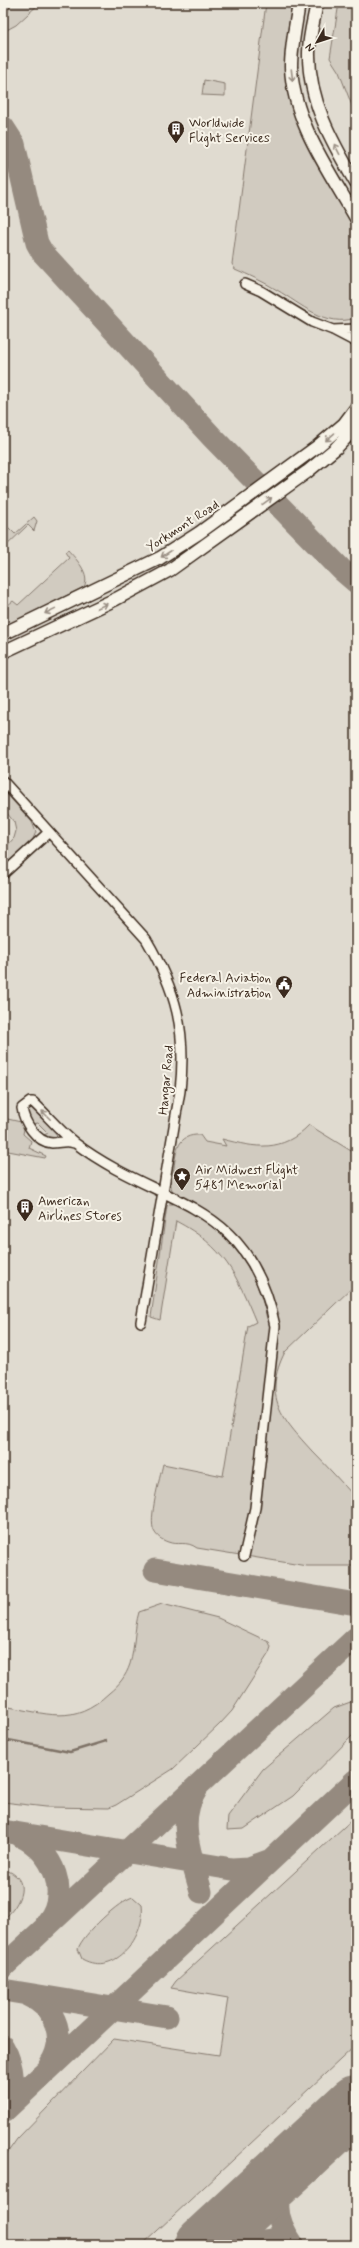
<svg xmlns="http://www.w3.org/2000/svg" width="359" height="2248" viewBox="0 0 359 2248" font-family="Mynerve,sans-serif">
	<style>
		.built { fill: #e0dbd0 }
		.green { fill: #d1cbc0; stroke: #867a6f }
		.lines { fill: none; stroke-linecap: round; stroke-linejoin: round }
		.stream { stroke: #7e7266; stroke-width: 2.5 }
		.taxiway { stroke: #958a7f; stroke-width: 23 }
		.runway { stroke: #958a7f; stroke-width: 58 }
		.street-casing { stroke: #3b2a1e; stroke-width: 12 }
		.secondary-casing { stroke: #3b2a1e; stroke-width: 15 }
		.street { stroke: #f7f3e8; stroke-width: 9 }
		.secondary { stroke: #f7f3e8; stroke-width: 12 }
		.oneway { stroke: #998e83 }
		.labels { text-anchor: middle; stroke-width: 4; stroke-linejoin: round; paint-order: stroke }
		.poi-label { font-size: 13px; fill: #3b2a1e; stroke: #f7f3e8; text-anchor: start }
		.street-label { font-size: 13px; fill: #3b2a1e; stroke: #f7f3e8 }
	</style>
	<rect width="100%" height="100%" fill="#efebe0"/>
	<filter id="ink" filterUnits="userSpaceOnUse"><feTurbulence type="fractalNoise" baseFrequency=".025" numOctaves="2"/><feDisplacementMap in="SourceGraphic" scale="8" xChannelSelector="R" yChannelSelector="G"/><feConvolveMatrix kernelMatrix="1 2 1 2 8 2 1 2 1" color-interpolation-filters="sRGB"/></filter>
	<g filter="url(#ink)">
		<path class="built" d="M 3,3 L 356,3 L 356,2245 L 3,2245 Z"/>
		<path class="green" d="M 11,3 L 40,3 L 16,25 L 3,32 L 3,23 Z
			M 266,3 L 294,3 L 288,56 L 316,160 L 356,230 L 356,318 C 326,328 301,304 277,290 C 264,282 249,275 235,269 L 232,264 Z
			M 339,3 L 356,3 L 356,116 L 339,72 L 330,58 Z
			M 204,80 L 225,84 L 225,96 L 202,95 Z
			M 34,517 L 37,521 L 34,531 L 28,525 L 3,549 L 3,522 L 15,534 Z
			M 68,550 C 76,559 91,574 84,587 L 3,627 L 3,609 L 13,601 L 18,605 L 69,558 L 65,552 Z
			M 3,790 L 32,822 L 36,832 L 32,841 L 3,867 L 3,850 L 14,838 L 16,831 L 14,822 L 3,808 Z
			M 31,1107 L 56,1132 L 57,1138 L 55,1140 L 46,1138 L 44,1135 L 48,1133 L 38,1123 L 32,1124 L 26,1111 Z
			M 3,1118 L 21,1122 L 24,1129 L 23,1134 L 31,1141 L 29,1148 L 46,1156 L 45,1158 L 3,1150 Z
			M 309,1125 L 356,1154 L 356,1284 L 285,1352 C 262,1397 282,1418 312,1451 C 327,1466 341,1482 356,1498 L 356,1566 L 307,1566 L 197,1548 C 186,1540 178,1546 168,1542 C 162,1540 157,1537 154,1531 C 148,1519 160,1478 163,1464 L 223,1476 L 248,1326 L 256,1322 C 236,1274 225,1247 176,1221 L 160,1320 L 151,1317 L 167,1206 L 169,1204 C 179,1203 188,1210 197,1216 C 237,1242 257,1271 267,1319 L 279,1314 C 266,1281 253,1245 224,1223 C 211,1214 181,1200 172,1190 C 169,1183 172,1175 174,1168 C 176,1150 178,1134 200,1135 L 205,1142 L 226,1146 L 222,1139 C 256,1148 282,1153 309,1125 Z
			M 162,1604 L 218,1618 L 269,1642 L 271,1647 L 269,1653 L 232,1711 L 220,1724 L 173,1769 L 116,1805 L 109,1808 L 46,1807 L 3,1802 L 3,1706 C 47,1713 73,1727 109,1693 C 119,1685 126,1676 130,1664 C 135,1647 134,1629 139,1612 Z
			M 356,1700 L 356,1732 L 293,1796 L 244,1829 L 227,1830 L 228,1816 L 263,1769 L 334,1708 Z
			M 356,1816 L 356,2045 L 142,2245 L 3,2245 L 3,2159 L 17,2139 L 114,2039 L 219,2055 L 228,1998 L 171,1988 L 176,1981 Z
			M 3,1869 C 33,1878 21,1904 3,1920 Z
			M 133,1897 L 142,1905 C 146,1935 116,1978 82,1959 L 78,1949 C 82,1935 120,1900 133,1897 Z"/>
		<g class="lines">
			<path class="stream" d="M 3,1739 L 70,1752 L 106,1741"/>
			<path class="taxiway" d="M 3,127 L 14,144 L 37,243 L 42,252 L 212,437 L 342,570 L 356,582
				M 155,1570 L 356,1604
				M 196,1790 C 175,1821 193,1860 201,1892
				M 3,1831 L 232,1869 L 249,1868 L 268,1861
				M 21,1836 C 53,1851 71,1893 47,1923
				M 3,1967 L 356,1638
				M 3,1990 L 167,2017
				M 29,1996 C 57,2008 67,2040 50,2065
				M 3,2047 C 13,2064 18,2094 4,2110
				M 3,2112 L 356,1780
				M 331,2127 L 356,2098
				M 236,2245 L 272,2240 L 285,2245
				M 293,2245 C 270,2213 275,2193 294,2162"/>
			<path class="runway" d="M 204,2245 L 356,2104"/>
			<g class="street-casing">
				<path id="street" d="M 245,284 L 261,291 L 312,322 L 333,330 L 356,342
					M 333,330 L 356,329
					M 3,781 L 146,939 C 176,990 187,1031 180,1091 L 141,1322
					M 3,874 L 49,832
					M 74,1143 C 66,1140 60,1143 52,1143 C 36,1142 24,1122 22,1108 L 30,1102 L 33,1102 C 47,1115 60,1131 75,1143 C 161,1208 249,1197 275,1326 L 255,1508 L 244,1556"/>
			</g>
			<g class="secondary-casing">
				<path id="secondary" d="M 299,3 C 296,24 291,46 291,67 C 293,122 330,172 356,218
					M 317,3 C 314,19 309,36 309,52 C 308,100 332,142 356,183
					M 3,634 L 160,558 L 199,533 L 318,446 L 344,424 L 356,408
					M 3,652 L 116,599 L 170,570 L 307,472 L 336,448 L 356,427"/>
			</g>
			<use href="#street" class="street"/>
			<use href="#secondary" class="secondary"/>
		</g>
		<defs><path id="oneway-shaft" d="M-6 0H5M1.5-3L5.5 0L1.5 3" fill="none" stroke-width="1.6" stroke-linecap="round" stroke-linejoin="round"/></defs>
		<g class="oneway">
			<use href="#oneway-shaft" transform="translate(292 75) rotate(83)"/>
			<use href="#oneway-shaft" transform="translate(337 149) rotate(-117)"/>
			<use href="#oneway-shaft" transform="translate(330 437) rotate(139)"/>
			<use href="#oneway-shaft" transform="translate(267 501) rotate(-36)"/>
			<use href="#oneway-shaft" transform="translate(166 554) rotate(147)"/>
			<use href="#oneway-shaft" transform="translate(102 606) rotate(-25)"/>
			<use href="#oneway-shaft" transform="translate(50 611) rotate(154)"/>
			<use href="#oneway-shaft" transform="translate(46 1115) rotate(-135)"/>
		</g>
	</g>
	<defs>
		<g id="building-pin" transform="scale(0.9)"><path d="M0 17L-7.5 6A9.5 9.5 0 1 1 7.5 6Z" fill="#3b2a1e" stroke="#f7f3e8"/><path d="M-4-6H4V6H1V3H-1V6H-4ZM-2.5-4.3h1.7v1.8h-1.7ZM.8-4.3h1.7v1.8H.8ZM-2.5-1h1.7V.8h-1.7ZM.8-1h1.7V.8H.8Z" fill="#fff"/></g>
		<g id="civic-pin" transform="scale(0.9)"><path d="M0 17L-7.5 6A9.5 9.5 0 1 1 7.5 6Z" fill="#3b2a1e" stroke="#f7f3e8"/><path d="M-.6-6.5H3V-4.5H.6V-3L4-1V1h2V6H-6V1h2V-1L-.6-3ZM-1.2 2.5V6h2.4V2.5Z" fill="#fff"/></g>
		<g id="sight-pin" transform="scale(0.9)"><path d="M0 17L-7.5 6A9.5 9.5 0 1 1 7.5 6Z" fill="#3b2a1e" stroke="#f7f3e8"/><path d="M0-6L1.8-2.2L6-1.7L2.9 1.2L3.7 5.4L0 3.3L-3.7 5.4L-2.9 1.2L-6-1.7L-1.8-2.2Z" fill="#fff"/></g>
	</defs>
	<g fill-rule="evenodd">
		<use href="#building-pin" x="176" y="129"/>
		<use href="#civic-pin" x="284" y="984"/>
		<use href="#sight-pin" x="182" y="1176"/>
		<use href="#building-pin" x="25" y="1207"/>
	</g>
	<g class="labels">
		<g class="poi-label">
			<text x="189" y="127">Worldwide<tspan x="189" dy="15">Flight Services</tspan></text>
			<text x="271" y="982" text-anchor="end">Federal Aviation<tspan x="271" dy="15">Administration</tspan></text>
			<text x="195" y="1174">Air Midwest Flight<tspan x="195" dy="15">5481 Memorial</tspan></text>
			<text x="38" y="1205">American<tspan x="38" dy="15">Airlines Stores</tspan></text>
		</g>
		<g class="street-label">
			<text transform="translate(182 525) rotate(-33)" y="5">Yorkmont Road</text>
			<text transform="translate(165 1080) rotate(-85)" y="5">Hangar Road</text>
		</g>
	</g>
	<rect width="359" height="2248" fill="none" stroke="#f7f3e8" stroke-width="16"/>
	<rect x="8" y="8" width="343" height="2232" fill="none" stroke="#3b2a1e" stroke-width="1.5" filter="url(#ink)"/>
	<g transform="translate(317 42) rotate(231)" stroke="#f7f3e8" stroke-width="3" paint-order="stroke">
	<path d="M0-3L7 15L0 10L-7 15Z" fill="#3b2a1e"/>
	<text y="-6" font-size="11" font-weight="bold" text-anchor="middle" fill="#3b2a1e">N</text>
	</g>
</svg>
